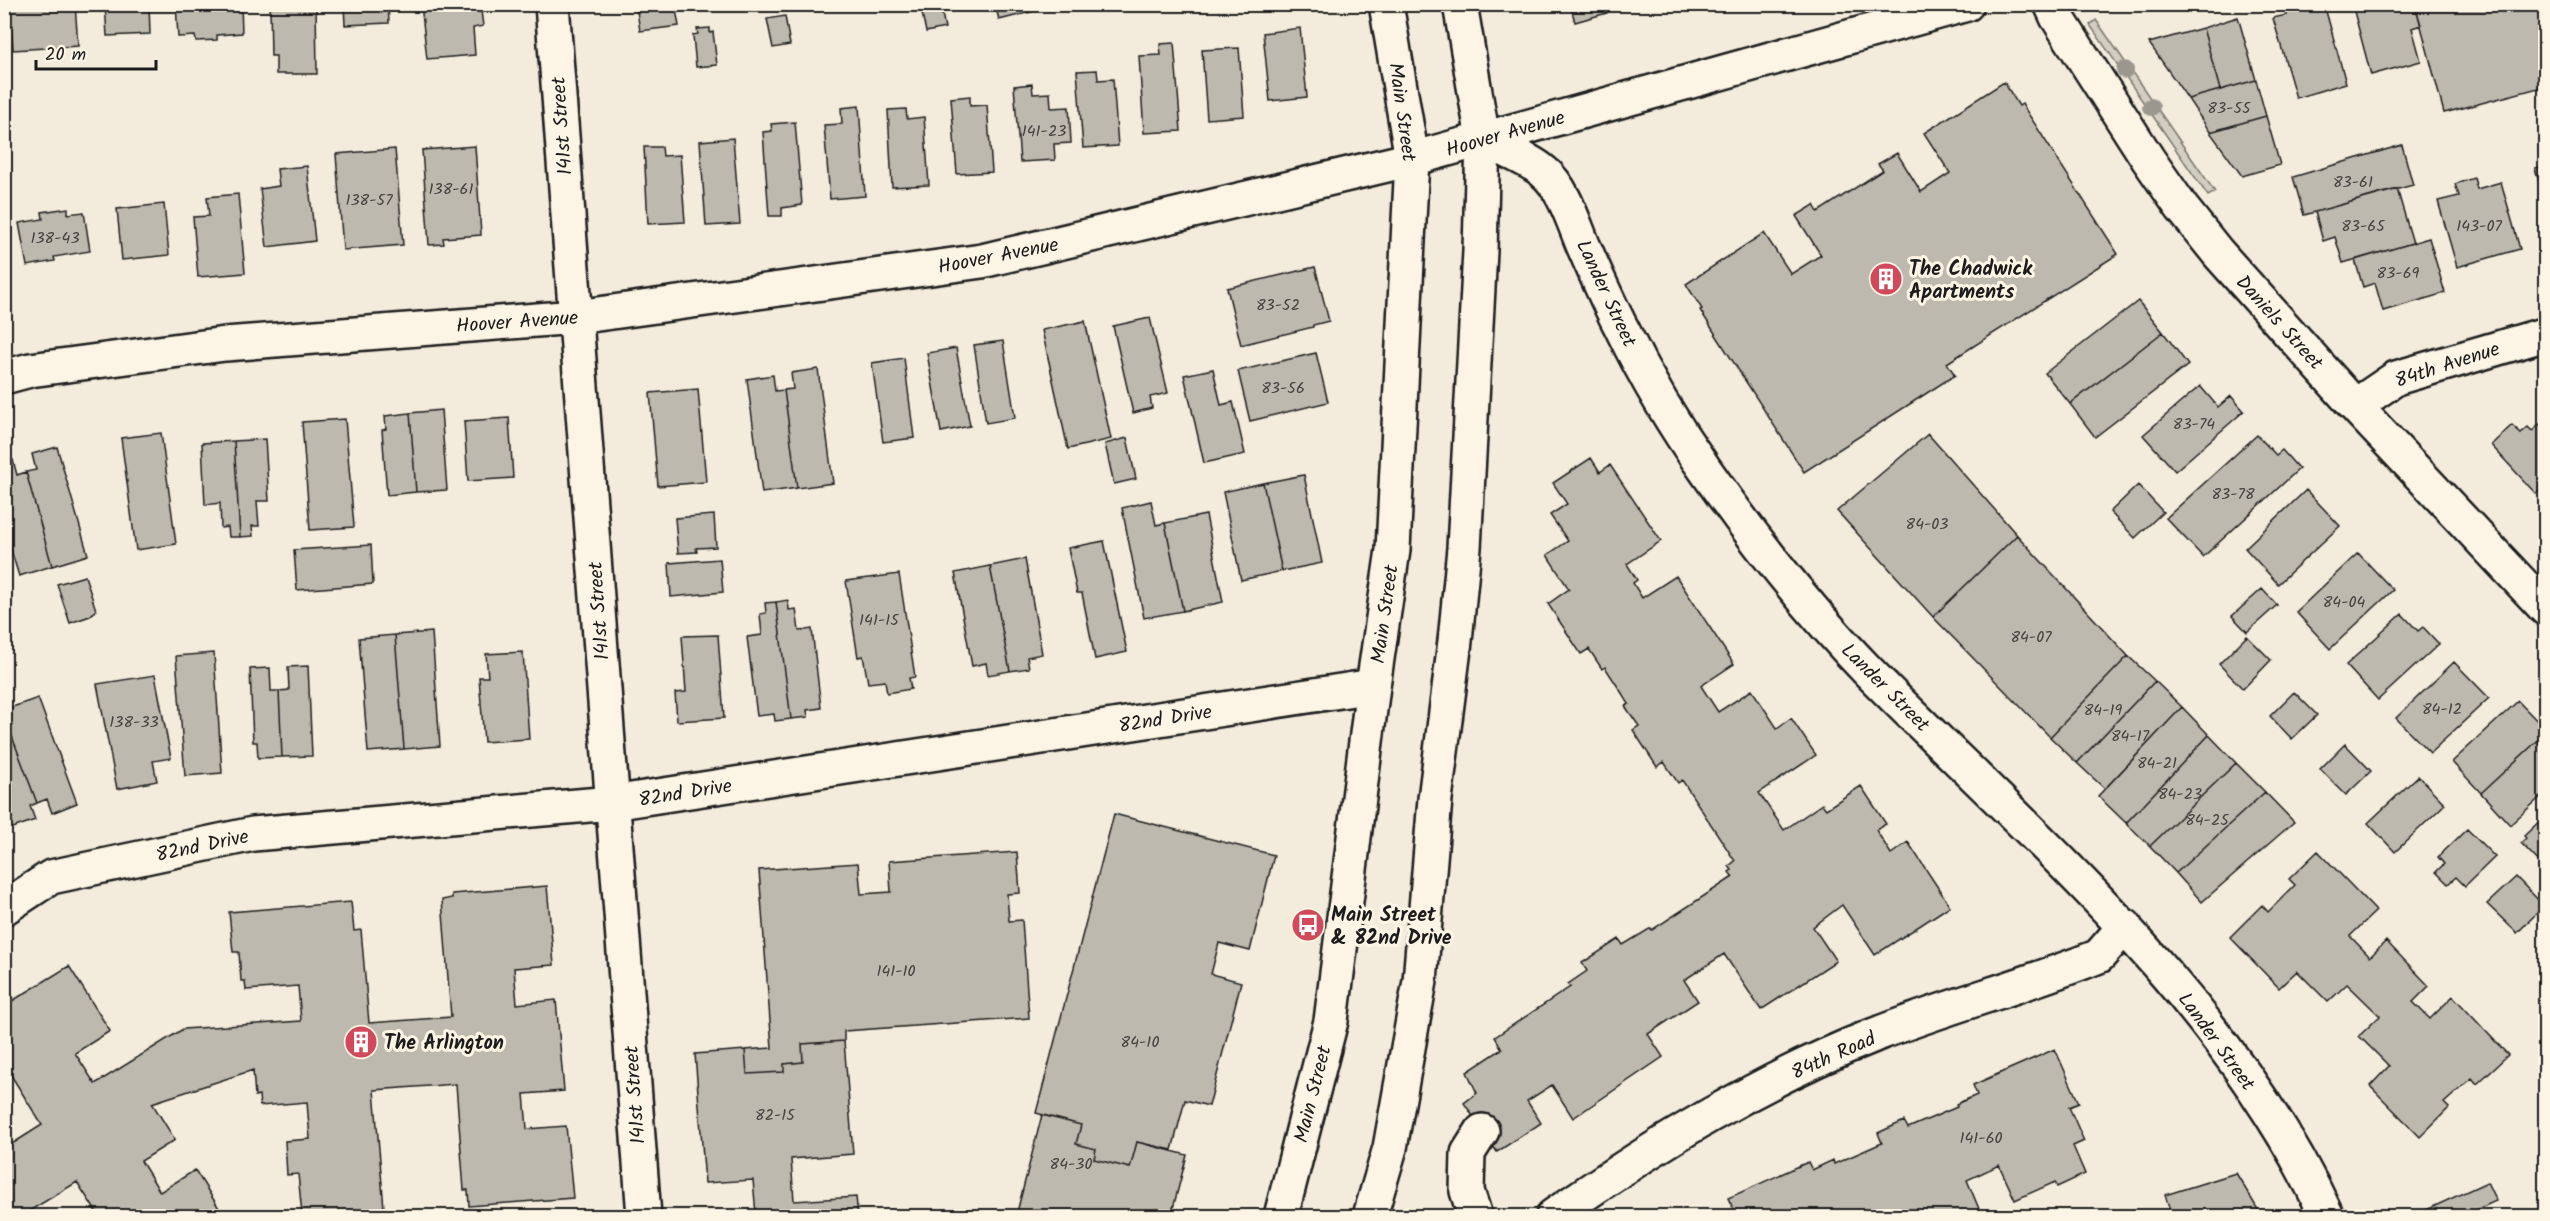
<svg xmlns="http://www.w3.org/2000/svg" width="2550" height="1221" viewBox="0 0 2550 1221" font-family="Kalam,sans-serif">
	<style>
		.green { fill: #d3cec1; stroke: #78756e; stroke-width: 1.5 }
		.building { fill: #beb9ae; stroke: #1c1c1c; stroke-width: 1.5 }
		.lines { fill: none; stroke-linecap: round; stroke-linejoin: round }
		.minor-casing { stroke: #1c1c1c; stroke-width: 38 }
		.major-casing { stroke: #1c1c1c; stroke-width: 38 }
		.minor { stroke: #fcf5e5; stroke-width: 33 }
		.major { stroke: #fcf5e5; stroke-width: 33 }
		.tree { fill: #9b978e }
		.labels { text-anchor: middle; stroke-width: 6; stroke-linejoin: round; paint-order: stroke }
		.number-label { font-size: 16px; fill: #444340 }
		.street-label { font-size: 20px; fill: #1c1c1c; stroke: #fcf5e5 }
		.poi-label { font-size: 20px; font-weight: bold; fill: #1c1c1c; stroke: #fcf5e5; text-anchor: start }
	</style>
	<rect width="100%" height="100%" fill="#f3ecdd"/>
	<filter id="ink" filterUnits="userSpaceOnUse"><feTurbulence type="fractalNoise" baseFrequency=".0167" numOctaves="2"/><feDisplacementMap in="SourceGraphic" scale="12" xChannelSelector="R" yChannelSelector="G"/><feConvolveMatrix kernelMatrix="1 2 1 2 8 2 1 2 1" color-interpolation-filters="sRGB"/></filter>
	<g filter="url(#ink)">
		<path class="green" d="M 2096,20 L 2215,192 L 2208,196 L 2090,25 Z"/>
		<path class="building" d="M 37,4 L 75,4 L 78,46 L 13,50 L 10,6 Z
			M 105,4 L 149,4 L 150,34 L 107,36 Z
			M 176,4 L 241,4 L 242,33 L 217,35 L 217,40 L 196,41 L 195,36 L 178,37 Z
			M 270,4 L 316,4 L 317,74 L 276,74 L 276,56 L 271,56 Z
			M 344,4 L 388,4 L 389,23 L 345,25 Z
			M 421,4 L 470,4 L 471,12 L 481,11 L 483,26 L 473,28 L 475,55 L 427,59 Z
			M 636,4 L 675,4 L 679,26 L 640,31 Z
			M 920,4 L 940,4 L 945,28 L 926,32 Z
			M 995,4 L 1034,4 L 1035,11 L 999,20 Z
			M 1570,4 L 1605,4 L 1607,13 L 1575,22 Z
			M 2285,4 L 2324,4 L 2346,83 L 2296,98 L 2273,18 L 2287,15 Z
			M 2352,4 L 2415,4 L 2421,25 L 2412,28 L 2421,61 L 2371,75 Z
			M 2415,4 L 2546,4 L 2546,86 L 2444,113 Z
			M 785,16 L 790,45 L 773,48 L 767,19 Z
			M 2238,17 L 2256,80 L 2220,90 L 2203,28 Z
			M 710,28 L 710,33 L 713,32 L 717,65 L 696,67 L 693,35 L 698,34 L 697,29 Z
			M 1300,28 L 1307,97 L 1270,101 L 1263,33 Z
			M 2203,28 L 2220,90 L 2188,99 L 2149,43 Z
			M 1174,43 L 1181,131 L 1144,133 L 1139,56 L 1161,55 L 1160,44 Z
			M 1239,48 L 1244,116 L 1207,119 L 1202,50 Z
			M 1097,70 L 1098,80 L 1113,79 L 1118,146 L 1083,148 L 1077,71 Z
			M 2256,80 L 2266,116 L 2210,132 L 2188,99 Z
			M 2004,82 L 2019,106 L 2022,104 L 2118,254 L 1947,363 L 1955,375 L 1804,472 L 1700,310 L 1702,309 L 1686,284 L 1764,233 L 1791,274 L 1821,255 L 1796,216 L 1814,205 L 1818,212 L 1883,170 L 1878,164 L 1897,153 L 1921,192 L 1950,173 L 1924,133 Z
			M 1032,84 L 1033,94 L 1050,93 L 1051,108 L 1069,107 L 1071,143 L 1054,144 L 1055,160 L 1020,162 L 1014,86 Z
			M 970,96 L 970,106 L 987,105 L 992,172 L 957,174 L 951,98 Z
			M 859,106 L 865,196 L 830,199 L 824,125 L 842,124 L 841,108 Z
			M 906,109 L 907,119 L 924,117 L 929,185 L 892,187 L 888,110 Z
			M 2266,116 L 2280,165 L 2242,176 L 2210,132 Z
			M 795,122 L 802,205 L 782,208 L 782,216 L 769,216 L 763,132 L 772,131 L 771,124 Z
			M 733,138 L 740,224 L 706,226 L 700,141 Z
			M 2402,145 L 2413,185 L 2304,215 L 2293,177 Z
			M 475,146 L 481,235 L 443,238 L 444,244 L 429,245 L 422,150 Z
			M 644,147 L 662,147 L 663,156 L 680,155 L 685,222 L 648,224 Z
			M 395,149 L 403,245 L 343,250 L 336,154 Z
			M 307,166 L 315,241 L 267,247 L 260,189 L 279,186 L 277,169 Z
			M 2546,166 L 2546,207 L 2535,168 Z
			M 2474,178 L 2477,189 L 2501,182 L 2520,249 L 2457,267 L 2438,201 L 2459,196 L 2455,184 Z
			M 2397,189 L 2413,243 L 2343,263 L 2335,237 L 2323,241 L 2315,212 Z
			M 238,194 L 245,273 L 198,277 L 193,217 L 209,216 L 207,197 Z
			M 164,204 L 169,255 L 122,260 L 117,209 Z
			M 68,208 L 68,214 L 84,212 L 90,251 L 54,257 L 55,261 L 27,266 L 19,223 L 43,219 L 42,212 Z
			M 2429,238 L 2445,293 L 2383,311 L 2375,283 L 2363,287 L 2355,260 Z
			M 1315,267 L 1329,321 L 1313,325 L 1313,327 L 1241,345 L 1227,288 Z
			M 2138,301 L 2163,332 L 2070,404 L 2045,373 Z
			M 1150,318 L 1168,393 L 1150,397 L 1152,408 L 1133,413 L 1113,326 Z
			M 1085,321 L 1111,439 L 1068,449 L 1042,330 Z
			M 2163,332 L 2188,365 L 2095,437 L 2070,404 Z
			M 1003,341 L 1015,418 L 986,423 L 974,345 Z
			M 956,348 L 970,426 L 941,432 L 927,353 Z
			M 1316,353 L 1328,402 L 1250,421 L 1238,371 Z
			M 904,358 L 914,438 L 883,442 L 872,363 Z
			M 818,369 L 833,483 L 797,488 L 784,390 L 793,389 L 791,373 Z
			M 1213,369 L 1221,405 L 1233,402 L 1245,454 L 1204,463 L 1184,375 Z
			M 773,375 L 775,391 L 784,390 L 797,488 L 762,493 L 747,379 Z
			M 2200,386 L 2218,407 L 2231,396 L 2244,411 L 2175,471 L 2143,435 Z
			M 698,389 L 706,482 L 658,486 L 650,393 Z
			M 441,410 L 447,490 L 416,492 L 410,413 Z
			M 410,413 L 416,492 L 387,495 L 382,430 L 386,429 L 385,416 Z
			M 509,418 L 513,478 L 468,481 L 464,421 Z
			M 345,419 L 354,527 L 310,530 L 302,422 Z
			M 2546,419 L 2546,485 L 2536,494 L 2491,445 L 2512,425 L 2521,433 L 2528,427 L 2532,431 Z
			M 161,433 L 176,544 L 136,550 L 121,438 Z
			M 1928,434 L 2017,535 L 1933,617 L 1837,511 Z
			M 2257,435 L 2276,455 L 2282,450 L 2299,469 L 2203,557 L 2166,518 Z
			M 1127,438 L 1136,479 L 1114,484 L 1105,444 Z
			M 265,439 L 269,501 L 257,501 L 259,526 L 252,526 L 253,536 L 240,537 L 234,441 Z
			M 234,441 L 240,537 L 229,537 L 228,527 L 221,528 L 220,503 L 205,505 L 202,443 Z
			M 57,447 L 88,555 L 52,566 L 26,472 L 36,470 L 32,454 Z
			M 1591,458 L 1600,472 L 1610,465 L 1661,541 L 1627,564 L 1637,580 L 1633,583 L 1642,598 L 1676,576 L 1734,664 L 1701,686 L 1718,712 L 1752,690 L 1777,728 L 1791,718 L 1816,755 L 1759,793 L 1784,830 L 1822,804 L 1826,809 L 1861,786 L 1886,824 L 1876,830 L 1891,854 L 1908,842 L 1950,906 L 1875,955 L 1842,905 L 1813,927 L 1836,961 L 1761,1010 L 1724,954 L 1684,980 L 1698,1001 L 1648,1034 L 1663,1057 L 1573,1118 L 1552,1085 L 1527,1101 L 1541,1123 L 1497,1152 L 1464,1103 L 1477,1093 L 1467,1072 L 1502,1049 L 1495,1037 L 1570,987 L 1568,984 L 1587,971 L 1582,963 L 1619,939 L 1623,945 L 1651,928 L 1652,930 L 1733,877 L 1729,872 L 1732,870 L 1729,866 L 1735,861 L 1682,780 L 1678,783 L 1664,762 L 1657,767 L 1633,730 L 1639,726 L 1625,706 L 1629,704 L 1605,667 L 1602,669 L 1589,649 L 1581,654 L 1548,604 L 1569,589 L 1547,555 L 1568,541 L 1550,515 L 1567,504 L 1553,483 Z
			M 13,460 L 17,475 L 26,472 L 52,566 L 19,576 L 4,527 L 4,462 Z
			M 1304,475 L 1322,563 L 1282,571 L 1263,483 Z
			M 1263,483 L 1282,571 L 1241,580 L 1223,492 Z
			M 2138,485 L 2163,512 L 2135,538 L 2110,512 Z
			M 2306,490 L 2340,526 L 2278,584 L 2245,548 Z
			M 1151,501 L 1156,525 L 1165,523 L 1183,611 L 1144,618 L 1122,508 Z
			M 714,515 L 716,547 L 696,548 L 697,552 L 678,553 L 675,518 Z
			M 1206,515 L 1223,602 L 1183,611 L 1165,523 Z
			M 2017,535 L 2128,656 L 2050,737 L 1933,617 Z
			M 1104,541 L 1127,652 L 1095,659 L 1082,593 L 1077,593 L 1068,548 Z
			M 371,545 L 373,584 L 297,590 L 294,550 Z
			M 2358,553 L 2393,590 L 2330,649 L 2296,612 Z
			M 720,559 L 723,592 L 671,597 L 669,563 Z
			M 1025,559 L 1042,654 L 1027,657 L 1029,668 L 1010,671 L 990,566 Z
			M 990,566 L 1010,671 L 988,675 L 986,663 L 972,666 L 955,573 Z
			M 899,574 L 915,677 L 909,678 L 911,689 L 887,693 L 885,681 L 868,683 L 863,656 L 858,657 L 846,581 Z
			M 85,576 L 96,610 L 90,616 L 70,623 L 57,584 Z
			M 2262,589 L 2277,605 L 2247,632 L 2232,616 Z
			M 788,600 L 789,610 L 796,609 L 799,631 L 812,629 L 821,708 L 807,710 L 808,717 L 791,719 L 776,602 Z
			M 776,602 L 791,719 L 775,721 L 774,714 L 757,716 L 747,637 L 762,635 L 760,614 L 766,613 L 765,603 Z
			M 2402,614 L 2418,631 L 2423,627 L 2439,644 L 2378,700 L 2346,665 Z
			M 432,632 L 440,746 L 404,749 L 395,635 Z
			M 395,635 L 404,749 L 368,752 L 359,638 Z
			M 718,635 L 724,718 L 677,721 L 675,693 L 686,692 L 682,636 Z
			M 2247,636 L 2271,660 L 2243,689 L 2219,664 Z
			M 523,652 L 529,739 L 484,742 L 479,677 L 488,677 L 486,654 Z
			M 214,653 L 222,773 L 185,776 L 176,656 Z
			M 2128,656 L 2155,681 L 2077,763 L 2050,737 Z
			M 2454,662 L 2489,698 L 2430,753 L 2396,718 Z
			M 308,666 L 312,756 L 282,757 L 279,691 L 289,690 L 288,667 Z
			M 270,668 L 271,691 L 279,691 L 282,757 L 258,758 L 257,742 L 253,742 L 250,669 Z
			M 155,675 L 171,758 L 153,761 L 157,781 L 117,789 L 97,684 Z
			M 2155,681 L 2182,707 L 2105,789 L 2077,763 Z
			M 2294,692 L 2317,715 L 2292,739 L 2270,716 Z
			M 38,698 L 77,803 L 52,813 L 47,799 L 37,803 L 4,715 L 4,710 Z
			M 2518,701 L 2546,730 L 2546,733 L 2481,793 L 2452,762 Z
			M 2182,707 L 2209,735 L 2126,823 L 2098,796 Z
			M 4,715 L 37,803 L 30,806 L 35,820 L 10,829 L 4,814 Z
			M 2546,733 L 2546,792 L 2510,825 L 2481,793 Z
			M 2209,735 L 2236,763 L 2150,846 L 2126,823 Z
			M 2345,744 L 2371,771 L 2346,795 L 2320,769 Z
			M 2236,763 L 2265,792 L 2176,873 L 2150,846 Z
			M 2418,776 L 2445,804 L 2395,852 L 2368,823 Z
			M 2265,792 L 2294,822 L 2202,902 L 2176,873 Z
			M 1114,814 L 1274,855 L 1250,951 L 1219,943 L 1211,974 L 1241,982 L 1209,1106 L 1185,1100 L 1172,1150 L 1137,1142 L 1130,1168 L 1094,1159 L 1096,1149 L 1076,1144 L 1081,1125 L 1036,1113 Z
			M 2546,815 L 2546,865 L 2544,867 L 2521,843 L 2526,838 L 2524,836 Z
			M 2467,829 L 2495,857 L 2465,886 L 2456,877 L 2448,884 L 2436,872 L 2444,864 L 2438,857 Z
			M 2318,851 L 2376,911 L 2350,936 L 2370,957 L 2386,941 L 2429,986 L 2413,1002 L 2430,1019 L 2453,996 L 2508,1055 L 2477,1084 L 2472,1078 L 2444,1103 L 2449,1108 L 2420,1137 L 2370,1086 L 2389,1066 L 2359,1036 L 2380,1016 L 2347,984 L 2328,1002 L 2297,971 L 2279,988 L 2230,937 L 2262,905 L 2268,912 L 2295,885 L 2289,879 Z
			M 1017,852 L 1020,893 L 1007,894 L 1009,921 L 1022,920 L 1029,1018 L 844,1031 L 844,1041 L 802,1044 L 803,1062 L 784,1064 L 784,1072 L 747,1074 L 745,1050 L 772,1048 L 759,870 L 858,863 L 861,894 L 891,892 L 889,861 Z
			M 2516,877 L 2544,906 L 2517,933 L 2487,904 Z
			M 547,886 L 554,965 L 514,968 L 517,1004 L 556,1000 L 564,1091 L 524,1094 L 527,1129 L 566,1126 L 573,1198 L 469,1206 L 468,1190 L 464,1190 L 456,1084 L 374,1090 L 384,1208 L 372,1208 L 372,1214 L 342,1216 L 302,1214 L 298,1174 L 287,1175 L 285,1141 L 310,1139 L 307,1102 L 260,1106 L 259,1095 L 255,1096 L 253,1070 L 152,1103 L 175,1140 L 141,1161 L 160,1192 L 195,1170 L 224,1216 L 99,1216 L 77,1182 L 21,1216 L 4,1216 L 4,1149 L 42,1125 L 4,1064 L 4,1006 L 69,966 L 110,1031 L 75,1053 L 95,1084 L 183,1029 L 301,1021 L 298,986 L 246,990 L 245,981 L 241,981 L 239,952 L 233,952 L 229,912 L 351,902 L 354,931 L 361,930 L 369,1023 L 451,1017 L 442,900 L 452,898 L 452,894 Z
			M 844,1041 L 853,1154 L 791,1159 L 794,1201 L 856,1197 L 858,1216 L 728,1216 L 756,1214 L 753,1180 L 705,1183 L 695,1054 L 745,1050 L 747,1074 L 784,1072 L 784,1064 L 803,1062 L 802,1044 Z
			M 2055,1049 L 2079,1103 L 2069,1107 L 2084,1141 L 2073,1146 L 2085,1174 L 2057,1187 L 2055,1182 L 2015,1200 L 1999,1165 L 1967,1180 L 1982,1216 L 1737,1216 L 1728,1198 L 1808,1162 L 1812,1170 L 1833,1160 L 1834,1164 L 1882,1143 L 1878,1133 L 1904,1121 L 1908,1128 L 1957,1107 L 1956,1104 L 1977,1095 L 1973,1085 Z
			M 1042,1115 L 1081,1125 L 1076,1144 L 1096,1149 L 1094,1159 L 1130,1168 L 1137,1142 L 1187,1155 L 1171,1216 L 1016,1216 Z
			M 2236,1173 L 2260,1213 L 2250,1216 L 2172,1216 L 2165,1195 Z
			M 2487,1182 L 2496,1201 L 2478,1209 L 2481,1216 L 2429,1216 L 2426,1210 Z"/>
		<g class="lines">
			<g class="minor-casing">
				<path id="minor" d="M 552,4 L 644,1216
					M 2051,4 L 2057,17 L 2148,159 L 2182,208 L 2218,253 L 2355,406 L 2546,609
					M 1483,139 C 1500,148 1531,160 1544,172 C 1563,187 1574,223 1583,245 C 1595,272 1607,300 1621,327 C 1645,377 1674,426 1706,471 C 1755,541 1808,609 1868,671 C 2035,840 2224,996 2327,1216
					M 4,377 L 30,370 L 225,344 L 576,317 L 982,261 L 1412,159 L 1967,4
					M 2355,406 L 2396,378 L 2546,334
					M 4,908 L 51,877 L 253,834 L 612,803 L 1373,686
					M 1475,1216 L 1467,1191 L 1468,1153 L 1482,1131
					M 1553,1216 C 1653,1146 1759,1081 1872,1036 C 1947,1006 2025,986 2099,956 L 2125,926"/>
			</g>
			<g class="major-casing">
				<path id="major" d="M 1281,1216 L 1331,1021 L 1373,686 L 1393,550 L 1412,159 L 1386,4
					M 1370,1216 L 1390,1148 L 1420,981 L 1435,799 L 1455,641 L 1464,548 L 1480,251 L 1483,139 L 1460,4"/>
			</g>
			<use href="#minor" class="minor"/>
			<use href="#major" class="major"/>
		</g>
		<g class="tree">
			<circle cx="2125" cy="70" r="9"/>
			<circle cx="2151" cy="107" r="9"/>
		</g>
	</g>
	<defs>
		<g id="building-disc" transform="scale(1.725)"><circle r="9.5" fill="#d1495b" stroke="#fcf5e5"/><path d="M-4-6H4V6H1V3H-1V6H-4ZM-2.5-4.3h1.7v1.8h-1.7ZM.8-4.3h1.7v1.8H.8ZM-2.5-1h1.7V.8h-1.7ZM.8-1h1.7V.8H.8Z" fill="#fff"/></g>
		<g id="bus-disc" transform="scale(1.725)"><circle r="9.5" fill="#d1495b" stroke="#fcf5e5"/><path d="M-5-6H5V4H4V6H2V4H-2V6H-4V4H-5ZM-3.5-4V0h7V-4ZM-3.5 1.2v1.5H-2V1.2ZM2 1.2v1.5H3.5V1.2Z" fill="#fff"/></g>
	</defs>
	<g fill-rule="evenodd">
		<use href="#building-disc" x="1886" y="279"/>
		<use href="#bus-disc" x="1308" y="925"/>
		<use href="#building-disc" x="361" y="1042"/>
	</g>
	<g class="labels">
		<g class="number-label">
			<text x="2229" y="113">83-55</text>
			<text x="1044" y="136">141-23</text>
			<text x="2353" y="187">83-61</text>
			<text x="451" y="194">138-61</text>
			<text x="369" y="205">138-57</text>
			<text x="2363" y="231">83-65</text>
			<text x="2479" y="231">143-07</text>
			<text x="55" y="243">138-43</text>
			<text x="2398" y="278">83-69</text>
			<text x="1278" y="310">83-52</text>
			<text x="1283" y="393">83-56</text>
			<text x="2194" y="429">83-74</text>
			<text x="2233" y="499">83-78</text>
			<text x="1927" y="529">84-03</text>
			<text x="2344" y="607">84-04</text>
			<text x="879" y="625">141-15</text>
			<text x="2031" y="642">84-07</text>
			<text x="2442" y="714">84-12</text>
			<text x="2103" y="715">84-19</text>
			<text x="134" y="727">138-33</text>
			<text x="2130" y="741">84-17</text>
			<text x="2157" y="768">84-21</text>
			<text x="2180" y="799">84-23</text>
			<text x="2207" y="825">84-25</text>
			<text x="896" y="976">141-10</text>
			<text x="1140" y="1047">84-10</text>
			<text x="775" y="1120">82-15</text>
			<text x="1981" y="1143">141-60</text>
			<text x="1071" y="1169">84-30</text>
		</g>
		<g class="street-label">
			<text transform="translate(1403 112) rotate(82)" y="7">Main Street</text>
			<text transform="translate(561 126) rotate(-94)" y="7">141st Street</text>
			<text transform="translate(1505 133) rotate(-16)" y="7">Hoover Avenue</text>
			<text transform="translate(998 255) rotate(-11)" y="7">Hoover Avenue</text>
			<text transform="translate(1607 293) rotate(65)" y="7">Lander Street</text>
			<text transform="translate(517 321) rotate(-4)" y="7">Hoover Avenue</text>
			<text transform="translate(2280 322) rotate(48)" y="7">Daniels Street</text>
			<text transform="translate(2447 364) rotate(-18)" y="7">84th Avenue</text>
			<text transform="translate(598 611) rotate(-94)" y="7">141st Street</text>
			<text transform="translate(1384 614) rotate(-82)" y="7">Main Street</text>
			<text transform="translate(1886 687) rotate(45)" y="7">Lander Street</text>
			<text transform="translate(1165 718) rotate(-9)" y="7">82nd Drive</text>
			<text transform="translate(685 792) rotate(-9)" y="7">82nd Drive</text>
			<text transform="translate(202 845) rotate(-12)" y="7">82nd Drive</text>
			<text transform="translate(2217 1041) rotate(54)" y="7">Lander Street</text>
			<text transform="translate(1833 1055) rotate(-24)" y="7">84th Road</text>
			<text transform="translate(1312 1094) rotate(-76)" y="7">Main Street</text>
			<text transform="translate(634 1095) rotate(-94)" y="7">141st Street</text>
		</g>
		<g class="poi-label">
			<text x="1909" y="275">The Chadwick<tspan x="1909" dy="23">Apartments</tspan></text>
			<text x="1331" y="921">Main Street<tspan x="1331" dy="23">&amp; 82nd Drive</tspan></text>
			<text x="384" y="1049">The Arlington</text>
		</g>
	</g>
	<rect width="2550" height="1221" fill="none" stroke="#fcf5e5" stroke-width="24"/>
	<rect x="12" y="12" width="2526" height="1197" fill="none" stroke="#1c1c1c" stroke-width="2" filter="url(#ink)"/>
	<path d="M36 60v9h120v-9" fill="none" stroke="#1c1c1c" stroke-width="3"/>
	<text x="45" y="60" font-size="18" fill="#1c1c1c" stroke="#fcf5e5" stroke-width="4.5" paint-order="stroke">20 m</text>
</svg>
